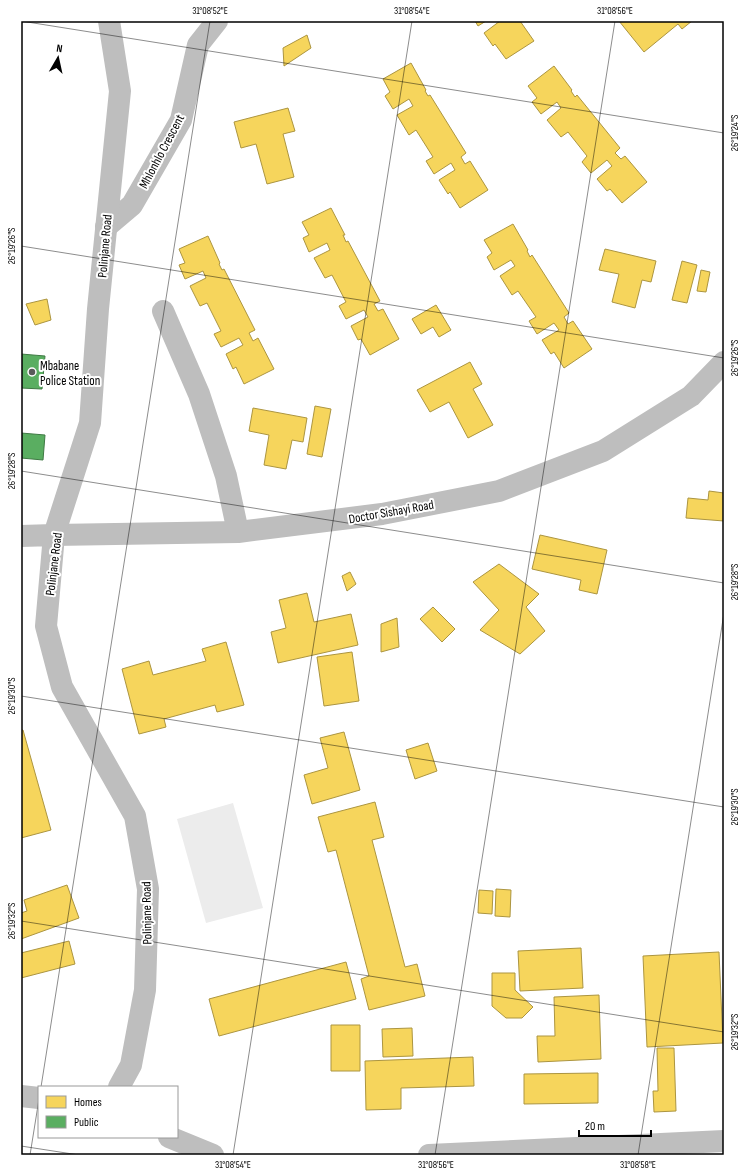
<svg xmlns="http://www.w3.org/2000/svg" width="745" height="1176" viewBox="0 0 745 1176" font-family="'Sofia Sans Condensed',sans-serif">
	<style>
		.green { fill: #ececec }
		.homes { fill: #f6d55c; stroke: #ac9540 }
		.public { fill: #5aae61; stroke: #3f7a44 }
		.lines { fill: none; stroke-linecap: round; stroke-linejoin: round }
		.minor { stroke: #bebebe; stroke-width: 22 }
		.tertiary { stroke: #bebebe; stroke-width: 22 }
		.ticks { fill: none; stroke: #000; stroke-width: 1; stroke-opacity: 0.45 }
		.poi-dot { fill: #595959; stroke: #fff; stroke-width: 1.5 }
		.labels { text-anchor: middle; stroke-width: 4; stroke-linejoin: round; paint-order: stroke }
		.street-label { font-size: 13px; fill: #000; stroke: #fff }
		.poi-label { font-size: 13px; fill: #000; stroke: #fff; text-anchor: start }
		.neatline { fill: none; stroke: #000; stroke-width: 1.5 }
		.ticks-label { font-size: 10px; text-anchor: middle; fill: #000 }
	</style>
	<rect width="100%" height="100%" fill="#fff"/>
	<path class="green" d="M 233,803 L 263,908 L 206,923 L 177,819 Z"/>
	<path class="homes" d="M 475,21 L 486,21 L 478,26 Z
		M 500,21 L 520,21 L 534,41 L 506,59 L 495,44 L 493,46 L 484,33 Z
		M 619,21 L 692,21 L 682,29 L 678,24 L 644,52 Z
		M 307,35 L 311,48 L 284,66 L 283,48 Z
		M 411,63 L 426,90 L 425,91 L 428,96 L 430,95 L 466,153 L 461,157 L 465,164 L 470,161 L 488,190 L 460,208 L 450,192 L 448,194 L 439,180 L 455,170 L 451,163 L 434,174 L 426,161 L 433,157 L 416,130 L 409,135 L 397,115 L 413,106 L 409,99 L 393,109 L 385,96 L 390,92 L 383,79 Z
		M 554,66 L 572,90 L 571,91 L 575,97 L 577,95 L 620,148 L 615,153 L 621,159 L 625,156 L 647,182 L 622,203 L 610,189 L 607,191 L 597,179 L 612,166 L 607,160 L 591,173 L 582,162 L 587,156 L 568,132 L 561,137 L 547,120 L 561,108 L 557,102 L 541,114 L 532,102 L 537,98 L 528,86 Z
		M 288,108 L 295,131 L 283,134 L 294,177 L 267,184 L 256,144 L 241,148 L 234,122 Z
		M 331,208 L 345,235 L 343,235 L 346,242 L 348,241 L 380,301 L 374,304 L 378,311 L 383,309 L 399,339 L 370,355 L 361,339 L 358,340 L 351,326 L 368,317 L 364,310 L 346,319 L 339,306 L 346,302 L 332,275 L 325,278 L 314,258 L 330,250 L 327,243 L 309,252 L 303,238 L 309,235 L 302,222 Z
		M 513,224 L 528,250 L 527,251 L 530,257 L 532,255 L 569,313 L 564,317 L 568,324 L 573,321 L 592,349 L 564,368 L 554,352 L 551,354 L 542,340 L 559,330 L 554,323 L 537,334 L 529,321 L 536,317 L 518,291 L 512,295 L 500,276 L 515,266 L 511,260 L 494,270 L 487,257 L 492,253 L 484,240 Z
		M 208,236 L 220,263 L 219,264 L 222,270 L 224,269 L 255,330 L 249,333 L 253,341 L 258,338 L 274,369 L 244,384 L 236,367 L 233,369 L 226,354 L 243,345 L 239,338 L 221,347 L 214,334 L 221,331 L 207,303 L 200,306 L 190,286 L 206,278 L 203,271 L 185,279 L 179,265 L 185,263 L 179,249 Z
		M 605,249 L 656,261 L 651,282 L 642,280 L 635,308 L 612,302 L 619,274 L 599,270 Z
		M 682,261 L 697,265 L 687,303 L 672,300 Z
		M 701,270 L 710,272 L 706,292 L 697,291 Z
		M 47,299 L 51,320 L 35,325 L 26,304 Z
		M 436,305 L 451,330 L 439,337 L 433,327 L 421,334 L 412,319 Z
		M 470,362 L 482,384 L 473,389 L 493,425 L 468,438 L 449,402 L 430,412 L 417,390 Z
		M 315,406 L 331,409 L 322,457 L 307,454 Z
		M 253,408 L 307,418 L 303,442 L 292,440 L 286,469 L 264,465 L 269,435 L 249,431 Z
		M 709,491 L 724,493 L 724,521 L 686,518 L 688,498 L 708,500 Z
		M 540,535 L 607,550 L 597,594 L 579,590 L 581,580 L 532,569 Z
		M 499,564 L 539,594 L 526,607 L 545,631 L 520,654 L 480,630 L 499,610 L 473,582 Z
		M 350,572 L 356,584 L 347,591 L 342,576 Z
		M 307,593 L 314,622 L 351,614 L 358,645 L 278,663 L 271,632 L 286,628 L 279,600 Z
		M 433,607 L 455,629 L 442,642 L 420,619 Z
		M 397,618 L 399,647 L 381,652 L 381,624 Z
		M 226,642 L 244,705 L 217,712 L 215,705 L 164,719 L 166,727 L 139,734 L 122,669 L 149,661 L 153,675 L 206,661 L 202,649 Z
		M 352,652 L 359,701 L 324,706 L 317,657 Z
		M 21,730 L 23,730 L 51,830 L 21,838 Z
		M 344,732 L 360,790 L 312,804 L 304,775 L 328,768 L 320,738 Z
		M 428,743 L 437,771 L 415,779 L 406,750 Z
		M 375,802 L 384,837 L 372,840 L 405,967 L 417,964 L 425,996 L 369,1010 L 361,979 L 369,976 L 336,850 L 328,852 L 318,817 Z
		M 67,885 L 79,918 L 21,939 L 21,913 L 27,911 L 24,900 Z
		M 496,889 L 511,890 L 510,917 L 495,916 Z
		M 479,890 L 493,891 L 492,914 L 478,913 Z
		M 69,941 L 75,964 L 21,978 L 21,953 Z
		M 581,948 L 583,988 L 520,991 L 518,951 Z
		M 719,952 L 723,1043 L 647,1047 L 643,956 Z
		M 346,962 L 356,999 L 219,1036 L 209,999 Z
		M 492,973 L 515,973 L 515,990 L 533,1007 L 522,1018 L 506,1018 L 492,1006 Z
		M 599,995 L 601,1059 L 538,1062 L 537,1036 L 555,1036 L 554,997 Z
		M 331,1025 L 360,1025 L 360,1071 L 331,1071 Z
		M 412,1028 L 413,1056 L 383,1057 L 382,1029 Z
		M 657,1048 L 674,1048 L 676,1111 L 654,1112 L 653,1091 L 658,1091 Z
		M 473,1057 L 474,1086 L 401,1088 L 401,1109 L 366,1110 L 365,1061 Z
		M 598,1073 L 598,1103 L 524,1104 L 524,1074 Z"/>
	<path class="public" d="M 21,354 L 45,356 L 42,389 L 21,388 Z
		M 21,433 L 45,435 L 43,460 L 21,458 Z"/>
	<g class="lines">
		<path class="minor" d="M 106,227 L 132,205 L 181,120 L 198,45 L 217,21
			M 163,311 L 199,394 L 226,476 L 238,532
			M 54,535 L 238,532 L 382,514 L 499,491 L 603,451 L 691,396 L 724,362"/>
		<path class="tertiary" d="M 109,21 L 120,91 L 98,309 L 90,423 L 54,535 L 46,626 L 62,687 L 135,816 L 148,889 L 145,990 L 131,1065 L 119,1087
			M 21,536 L 54,535
			M 21,1096 L 39,1098
			M 169,1137 L 213,1155
			M 429,1155 L 724,1141"/>
	</g>
	<path class="ticks" d="M 21,21 L 724,133M 21,246 L 724,358M 21,471 L 724,583M 21,696 L 724,807M 21,921 L 724,1032M 41,1087 L 210,21M 21,1146 L 79,1155M 30,1155 L 39,1099M 233,1155 L 412,21M 435,1155 L 615,21M 638,1155 L 724,613"/>
	<circle class="poi-dot" cx="32" cy="372" r="4"/>
	<g class="labels">
		<g class="street-label">
			<text transform="translate(161 151) rotate(-62)" y="5">Mhlonhlo Crescent</text>
			<text transform="translate(104 246) rotate(-85)" y="5">Polinjane Road</text>
			<text transform="translate(391 511) rotate(-10)" y="5">Doctor Sishayi Road</text>
			<text transform="translate(53 564) rotate(-83)" y="5">Polinjane Road</text>
			<text transform="translate(146 913) rotate(-91)" y="5">Polinjane Road</text>
		</g>
		<g class="poi-label">
			<text x="40" y="370">Mbabane<tspan x="40" dy="15">Police Station</tspan></text>
		</g>
	</g>
	<rect width="745" height="1176" fill="none" stroke="#ffffff" stroke-width="44"/>
	<rect x="38" y="1086" width="140" height="52" fill="#ffffff" stroke="#999999"/>
	<rect x="46" y="1096" width="20" height="12" fill="#f6d55c" stroke="#999999"/>
	<text x="74" y="1106" font-size="12" fill="#000000">Homes</text>
	<rect x="46" y="1116" width="20" height="12" fill="#5aae61" stroke="#999999"/>
	<text x="74" y="1126" font-size="12" fill="#000000">Public</text>
	<g transform="translate(58 58) rotate(9)" stroke="#ffffff" stroke-width="3" paint-order="stroke">
	<path d="M0-3L7 15L0 10L-7 15Z" fill="#000000"/>
	<text y="-6" font-size="11" font-weight="bold" text-anchor="middle" fill="#000000">N</text>
	</g>
	<path d="M579 1130v6h72v-6" fill="none" stroke="#000000" stroke-width="2"/>
	<text x="585" y="1130" font-size="12" fill="#000000" stroke="#ffffff" stroke-width="3" paint-order="stroke">20 m</text>
	<rect x="22" y="22" width="701" height="1132" class="neatline"/>
	<g class="ticks-label">
		<text x="210" y="14">31°08'52"E</text>
		<text x="412" y="14">31°08'54"E</text>
		<text x="615" y="14">31°08'56"E</text>
		<text transform="translate(734 133) rotate(-90)" y="4">26°19'24"S</text>
		<text transform="translate(11 246) rotate(-90)" y="4">26°19'26"S</text>
		<text transform="translate(734 358) rotate(-90)" y="4">26°19'26"S</text>
		<text transform="translate(11 471) rotate(-90)" y="4">26°19'28"S</text>
		<text transform="translate(734 582) rotate(-90)" y="4">26°19'28"S</text>
		<text transform="translate(11 696) rotate(-90)" y="4">26°19'30"S</text>
		<text transform="translate(734 807) rotate(-90)" y="4">26°19'30"S</text>
		<text transform="translate(11 921) rotate(-90)" y="4">26°19'32"S</text>
		<text transform="translate(734 1032) rotate(-90)" y="4">26°19'32"S</text>
		<text x="233" y="1168">31°08'54"E</text>
		<text x="436" y="1168">31°08'56"E</text>
		<text x="638" y="1168">31°08'58"E</text>
	</g>
</svg>
